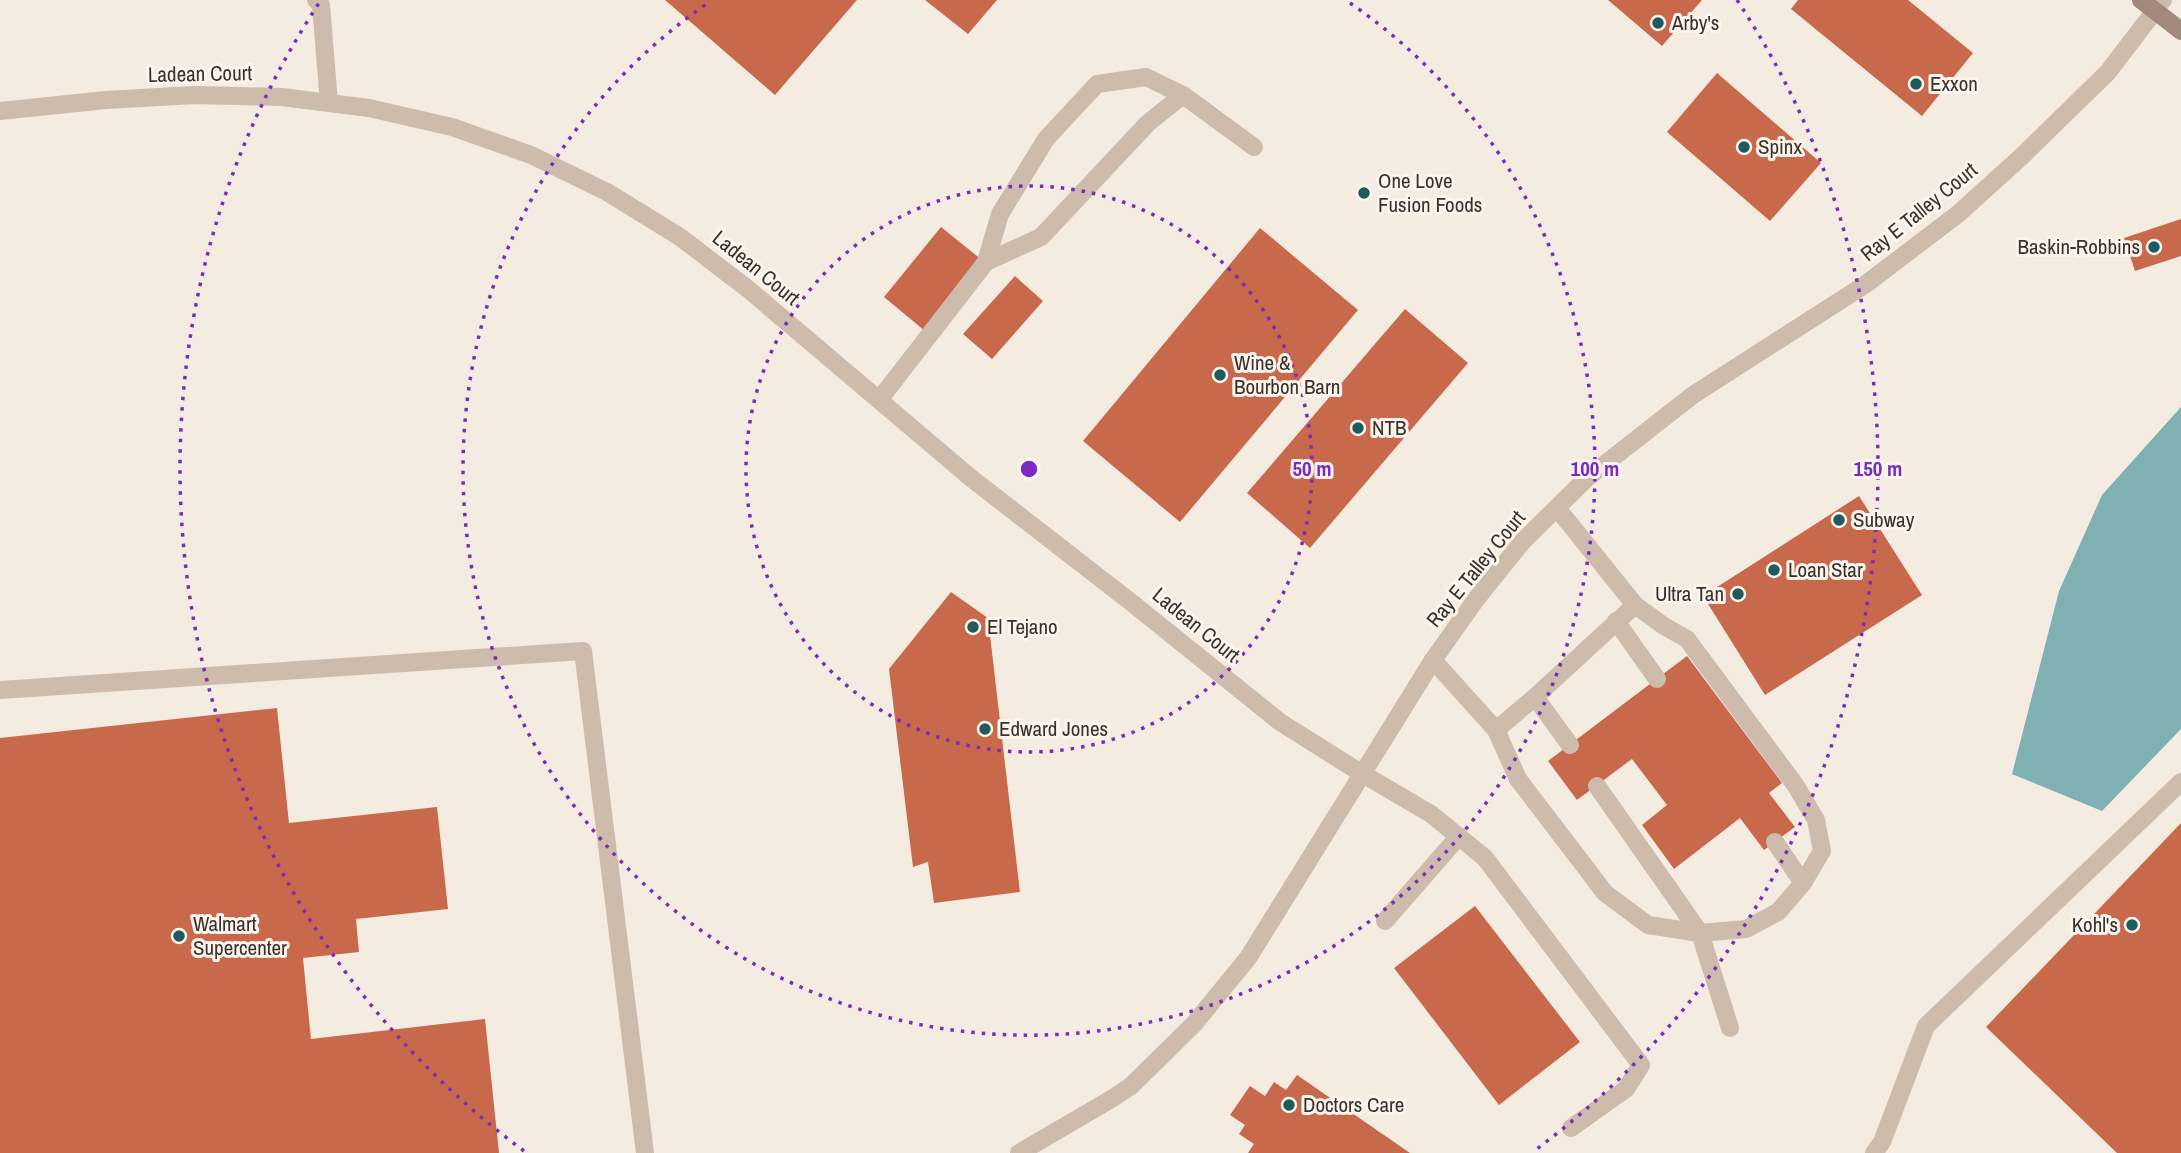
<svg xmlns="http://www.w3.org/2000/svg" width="2181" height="1153" viewBox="0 0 2181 1153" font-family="'Archivo Narrow',sans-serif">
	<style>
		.water { fill: #7fb0b2 }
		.building { fill: #c8694b }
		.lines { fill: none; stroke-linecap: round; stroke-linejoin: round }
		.service { stroke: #cdbbac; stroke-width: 18 }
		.minor { stroke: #cdbbac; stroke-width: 18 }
		.secondary { stroke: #a18a7d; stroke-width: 18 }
		.ring { fill: none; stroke: #7b2cbf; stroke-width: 3.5; stroke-dasharray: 3.5 7 }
		.poi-dot { fill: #1f5a5e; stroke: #fbf5ee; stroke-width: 2.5 }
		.labels { text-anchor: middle; stroke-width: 6; stroke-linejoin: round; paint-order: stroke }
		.poi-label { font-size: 21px; fill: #3b302b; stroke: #fbf5ee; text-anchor: start }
		.street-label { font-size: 21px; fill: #3b302b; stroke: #fbf5ee }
		.centre { fill: #7b2cbf; stroke: #fbf5ee; stroke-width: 3.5 }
		.ring-label { font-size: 21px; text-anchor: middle; font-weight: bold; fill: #7b2cbf; stroke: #fbf5ee; stroke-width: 6; stroke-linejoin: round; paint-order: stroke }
	</style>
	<rect width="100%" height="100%" fill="#f4ebe1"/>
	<path class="water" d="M 2181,407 L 2181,729 L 2102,811 L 2012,774 L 2059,591 L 2102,495 Z"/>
	<path class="building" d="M 665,0 L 857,0 L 775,95 Z
		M 925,0 L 997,0 L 968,34 Z
		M 1608,0 L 1702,0 L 1662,46 Z
		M 1798,0 L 1908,0 L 1973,53 L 1922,116 L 1791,9 Z
		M 1717,73 L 1821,163 L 1770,221 L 1667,132 Z
		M 2181,219 L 2181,256 L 2135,271 L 2124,238 Z
		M 941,227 L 982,260 L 925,331 L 884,297 Z
		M 1260,228 L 1358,310 L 1180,522 L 1083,441 Z
		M 1015,276 L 1043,301 L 992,359 L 963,334 Z
		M 1405,309 L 1468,363 L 1310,548 L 1247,493 Z
		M 1859,496 L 1922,595 L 1765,695 L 1703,596 Z
		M 951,592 L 988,618 L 1020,892 L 934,903 L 928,862 L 913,867 L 889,669 Z
		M 1687,656 L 1782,783 L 1769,793 L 1795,827 L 1764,850 L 1740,818 L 1674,869 L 1642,825 L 1667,805 L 1632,759 L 1577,800 L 1548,761 Z
		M 277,708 L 289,823 L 437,807 L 448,909 L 356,919 L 359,952 L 303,958 L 311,1039 L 485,1019 L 499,1153 L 0,1153 L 0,738 Z
		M 2181,823 L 2181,1153 L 2117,1153 L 1986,1027 Z
		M 1475,906 L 1580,1042 L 1499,1105 L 1394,968 Z
		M 1297,1075 L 1410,1153 L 1248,1153 L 1254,1144 L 1239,1134 L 1245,1125 L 1230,1115 L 1250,1086 L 1265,1096 L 1274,1082 L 1286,1090 Z"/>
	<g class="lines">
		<path class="service" d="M 316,0 L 321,5 L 329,103
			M 986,262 L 1041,237 L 1148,123 L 1183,95
			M 879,400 L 986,262 L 1000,214 L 1046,139 L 1097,84 L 1146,77 L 1183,95 L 1254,147
			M 1616,621 L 1657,679
			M 1433,660 L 1496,730 L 1518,779 L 1605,893 L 1648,925 L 1700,933 L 1746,929 L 1778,912 L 1803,883 L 1822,851 L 1816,820 L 1796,786 L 1687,639 L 1664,626 L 1635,605 L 1557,508
			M 0,690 L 583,651 L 645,1153
			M 1535,697 L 1570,745
			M 1496,730 L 1535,697 L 1635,605
			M 1361,773 L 1431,814 L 1485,858 L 1641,1065 L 1626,1089 L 1571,1128
			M 1597,786 L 1700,933 L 1730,1028
			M 1775,842 L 1803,883
			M 1385,921 L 1459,836
			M 1874,1153 L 1882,1142 L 1926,1026 L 2181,782"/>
		<path class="minor" d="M 0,111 L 106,100 L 194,95 L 282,97 L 329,103 L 369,108 L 452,127 L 531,155 L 607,192 L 680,237 L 748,289 L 971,478 L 1132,603 L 1280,722 L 1361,773
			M 1019,1153 L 1113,1098 L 1131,1086 L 1194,1024 L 1248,958 L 1433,660 L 1477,598 L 1523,541 L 1587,478 L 1693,395 L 1866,284 L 1958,214 L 2021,157 L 2108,72 L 2163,0"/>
		<path class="secondary" d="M 2141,0 L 2181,31"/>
	</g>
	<g class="ring">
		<circle cx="1029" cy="469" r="283"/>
		<path d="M1350 3A566 566 0 1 1 708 3"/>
		<path d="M524 1151A849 849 0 0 1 321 0M1737 0A849 849 0 0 1 1534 1151"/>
	</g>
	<g class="poi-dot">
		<circle cx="1658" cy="23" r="7"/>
		<circle cx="1916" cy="84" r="7"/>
		<circle cx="1744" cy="147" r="7"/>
		<circle cx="1364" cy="193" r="7"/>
		<circle cx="2154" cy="247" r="7"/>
		<circle cx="1220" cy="375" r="7"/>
		<circle cx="1358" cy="428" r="7"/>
		<circle cx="1839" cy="520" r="7"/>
		<circle cx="1774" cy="570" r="7"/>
		<circle cx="1738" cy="594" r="7"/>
		<circle cx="973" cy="627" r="7"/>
		<circle cx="985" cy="729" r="7"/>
		<circle cx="2132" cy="925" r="7"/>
		<circle cx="179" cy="936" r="7"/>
		<circle cx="1289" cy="1105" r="7"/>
	</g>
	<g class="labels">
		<g class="poi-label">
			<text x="1672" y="30">Arby's</text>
			<text x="1930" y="91">Exxon</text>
			<text x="1758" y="154">Spinx</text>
			<text x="1378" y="188">One Love<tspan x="1378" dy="24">Fusion Foods</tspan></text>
			<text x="2140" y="254" text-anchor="end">Baskin-Robbins</text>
			<text x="1234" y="370">Wine &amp;<tspan x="1234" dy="24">Bourbon Barn</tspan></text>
			<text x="1372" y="435">NTB</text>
			<text x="1853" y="527">Subway</text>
			<text x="1788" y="577">Loan Star</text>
			<text x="1724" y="601" text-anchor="end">Ultra Tan</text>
			<text x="987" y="634">El Tejano</text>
			<text x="999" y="736">Edward Jones</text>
			<text x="193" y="931">Walmart<tspan x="193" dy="24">Supercenter</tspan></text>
			<text x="2118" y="932" text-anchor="end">Kohl's</text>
			<text x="1303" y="1112">Doctors Care</text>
		</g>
		<g class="street-label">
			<text transform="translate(200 74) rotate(-1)" y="7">Ladean Court</text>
			<text transform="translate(1919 212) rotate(-39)" y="7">Ray E Talley Court</text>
			<text transform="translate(756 268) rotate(39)" y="7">Ladean Court</text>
			<text transform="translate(1476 569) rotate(-51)" y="7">Ray E Talley Court</text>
			<text transform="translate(1196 625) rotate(39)" y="7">Ladean Court</text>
		</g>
	</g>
	<circle cx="1029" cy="469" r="10" class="centre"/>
	<g class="ring-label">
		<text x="1312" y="476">50 m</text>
		<text x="1595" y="476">100 m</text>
		<text x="1878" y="476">150 m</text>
	</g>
</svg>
